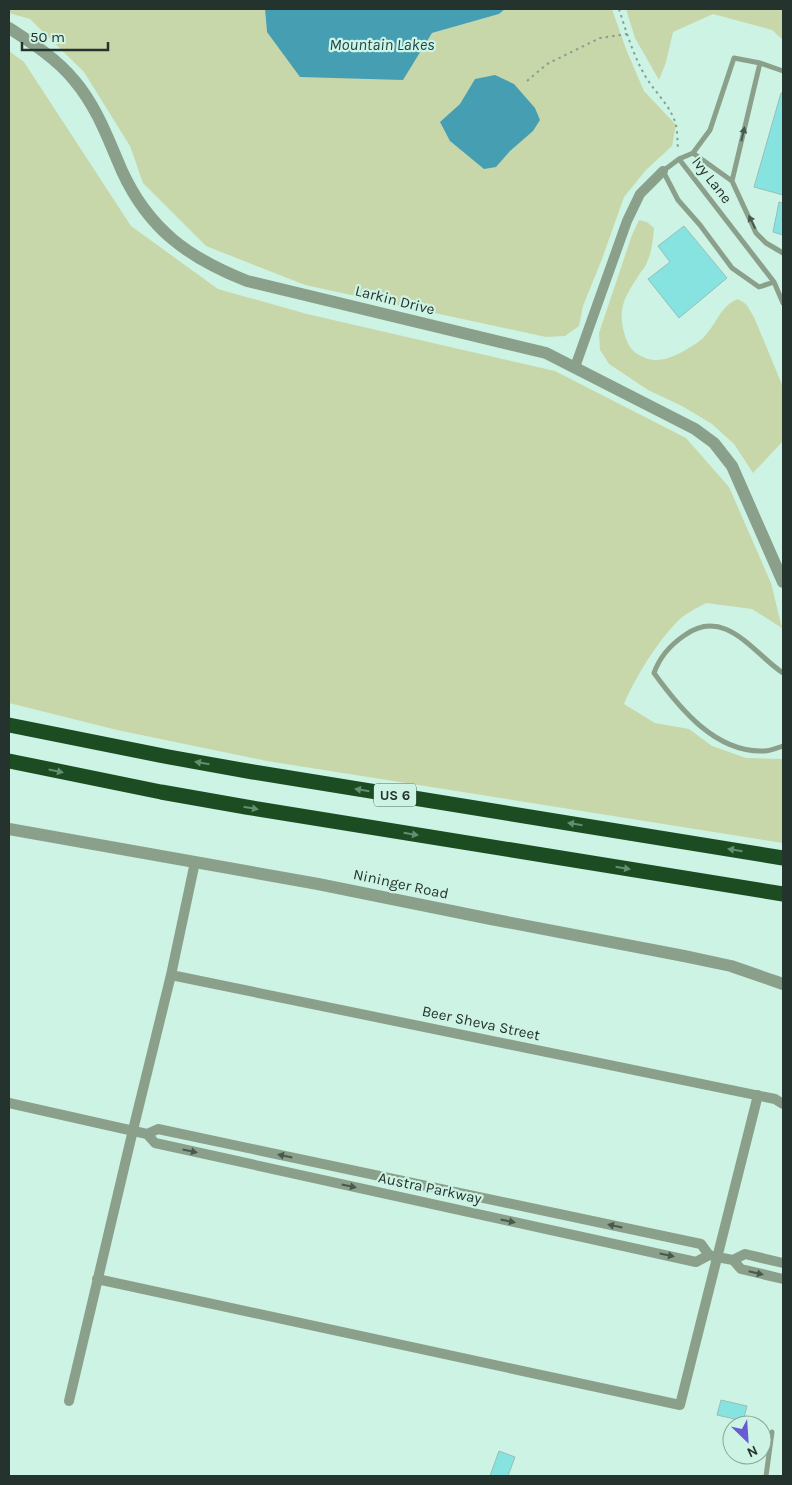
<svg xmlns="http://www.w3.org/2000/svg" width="792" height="1485" viewBox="0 0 792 1485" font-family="Karla,sans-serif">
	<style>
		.green { fill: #c8d7aa }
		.water { fill: #469eb2 }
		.building { fill: #87e3df; stroke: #95bfbc }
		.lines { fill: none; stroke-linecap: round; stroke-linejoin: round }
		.path { stroke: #84a095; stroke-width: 2; stroke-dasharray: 2.5 4; stroke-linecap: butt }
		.service { stroke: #8aa08a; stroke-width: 5 }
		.minor { stroke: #8aa08a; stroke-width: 10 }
		.tertiary { stroke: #8aa08a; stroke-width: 12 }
		.motorway { stroke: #1c4d22; stroke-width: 15 }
		.oneway { fill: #48594e }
		.oneway2 { fill: #638f70 }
		.labels { text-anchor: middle; stroke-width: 4.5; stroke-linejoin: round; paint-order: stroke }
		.shield { fill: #cdf3e4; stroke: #576d65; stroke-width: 1 }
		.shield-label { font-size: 14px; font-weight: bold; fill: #25332e }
		.street-label { font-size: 15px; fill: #25332e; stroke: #cdf3e4 }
		.water-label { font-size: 16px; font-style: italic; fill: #1c454e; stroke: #cdf3e4 }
	</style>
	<rect width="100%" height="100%" fill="#cdf3e4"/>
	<path class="green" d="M 9,9 L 265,9 L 267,32 L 403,79 L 432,33 L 499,14 L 505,9 L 612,9 L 626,49 L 644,91 L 676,125 L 672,146 L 646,170 L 624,197 L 602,259 L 583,306 L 579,326 L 565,336 L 546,337 L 305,285 L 206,246 L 143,183 L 130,146 L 84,72 L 30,19 L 9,13 Z
		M 626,9 L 783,9 L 783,40 L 772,30 L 713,14 L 673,32 L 666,62 L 659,80 L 635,38 Z
		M 9,51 L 24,62 L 131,226 L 218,289 L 307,314 L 555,371 L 686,438 L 729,487 L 771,583 L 782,628 L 752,609 L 706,603 C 697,608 684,614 677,622 C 657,642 635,678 624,704 L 655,723 L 689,729 L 712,746 L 746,758 L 783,759 L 783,843 L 267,761 L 117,730 L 9,703 Z
		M 639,220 L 647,222 L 654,228 C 653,240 652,252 647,262 C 646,267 641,271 639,275 C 624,298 617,309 625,336 C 628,345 632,352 641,356 C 660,367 681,353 697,343 C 715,331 718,306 738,299 L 746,304 L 754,317 L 783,387 L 783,441 L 753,473 L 734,444 L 712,424 L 682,406 L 648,390 L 609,364 L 600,350 L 599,333 L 632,235 Z"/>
	<path class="water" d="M 265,9 L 505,9 L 499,14 L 432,33 L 403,80 L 300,77 L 267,32 Z
		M 495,75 L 514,84 L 535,108 L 540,120 L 533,131 L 510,151 L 496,167 L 484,169 L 450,141 L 440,122 L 460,104 L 475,79 Z"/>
	<path class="building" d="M 781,93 L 783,93 L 783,195 L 754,187 Z
		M 779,202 L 783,203 L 783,235 L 773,232 Z
		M 684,226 L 727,278 L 679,318 L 648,279 L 670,262 L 658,246 Z
		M 721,1400 L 747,1406 L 743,1421 L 717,1415 Z
		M 499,1451 L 515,1457 L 508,1476 L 490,1476 Z"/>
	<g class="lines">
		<path class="path" d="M 619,9 C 626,31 633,54 644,74 C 653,90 667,102 674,119 C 678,127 677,140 678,149
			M 527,81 L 547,64 L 600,38 L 627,34"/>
		<path class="service" d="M 760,63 L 783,71
			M 693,153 L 732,181 L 756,233 L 766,243 L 783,253
			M 679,159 L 774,282 L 783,303
			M 732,181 L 760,63 L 734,58 L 710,130 L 693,153 L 679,159 L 663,171 L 678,200 L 700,225 L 732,268 L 759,287 L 774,282
			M 783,673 C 754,654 725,606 685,635 C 670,645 660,656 654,673 C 680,709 716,753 764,751 C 770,751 777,748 783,746
			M 766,1476 L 772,1432"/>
		<path class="minor" d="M 575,367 L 627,221 L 640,194 L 663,171
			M 171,975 L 775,1099 L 783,1104
			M 9,1103 L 147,1134 L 158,1129 L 701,1244 L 709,1255 L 717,1257 L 733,1260 L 745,1254 L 783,1263
			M 147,1134 L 155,1143 L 696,1262 L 709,1255
			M 733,1260 L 741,1269 L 783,1279
			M 97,1279 L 680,1405 L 758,1095
			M 69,1401 L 133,1130 L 171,975 L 195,862"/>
		<path class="tertiary" d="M 9,28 C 32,43 57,59 74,80 C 97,107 108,139 122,171 C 149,230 189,258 247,281 L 546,353 L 695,429 L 714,443 L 732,466 L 783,582
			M 9,829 L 318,884 L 491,919 L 684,956 L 731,966 L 783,984"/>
		<path class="motorway" d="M 9,725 L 169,757 L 253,772 L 783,858
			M 9,761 L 161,792 L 246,807 L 783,894"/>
	</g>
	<defs><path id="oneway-solid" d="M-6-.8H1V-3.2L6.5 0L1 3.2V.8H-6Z" transform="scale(1.25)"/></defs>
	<g class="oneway">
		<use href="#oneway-solid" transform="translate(743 134) rotate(-77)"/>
		<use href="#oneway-solid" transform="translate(752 222) rotate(-116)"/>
		<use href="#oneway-solid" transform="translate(190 1151) rotate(12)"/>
		<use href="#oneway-solid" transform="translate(285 1156) rotate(-168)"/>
		<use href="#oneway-solid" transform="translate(349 1186) rotate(12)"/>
		<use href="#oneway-solid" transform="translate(508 1221) rotate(12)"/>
		<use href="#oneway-solid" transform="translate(615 1226) rotate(-168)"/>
		<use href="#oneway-solid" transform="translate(667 1255) rotate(12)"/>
		<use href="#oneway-solid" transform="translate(756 1273) rotate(13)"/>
	</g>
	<g class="oneway2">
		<use href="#oneway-solid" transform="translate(202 763) rotate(-170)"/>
		<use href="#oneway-solid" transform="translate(56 771) rotate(12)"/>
		<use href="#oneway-solid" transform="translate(362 790) rotate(-171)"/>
		<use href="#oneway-solid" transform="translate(251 808) rotate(10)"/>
		<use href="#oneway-solid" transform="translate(575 824) rotate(-171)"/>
		<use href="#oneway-solid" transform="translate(411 834) rotate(9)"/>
		<use href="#oneway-solid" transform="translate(735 850) rotate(-171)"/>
		<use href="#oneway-solid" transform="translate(623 868) rotate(9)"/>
	</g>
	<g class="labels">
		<rect class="shield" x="374" y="783.5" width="42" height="23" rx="4"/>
		<g class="shield-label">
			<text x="395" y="800">US 6</text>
		</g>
		<g class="street-label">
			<text transform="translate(712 180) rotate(52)" y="5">Ivy Lane</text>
			<text transform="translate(395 300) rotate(14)" y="5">Larkin Drive</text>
			<text transform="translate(401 884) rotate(12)" y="5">Nininger Road</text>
			<text transform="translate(481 1023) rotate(12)" y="5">Beer Sheva Street</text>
			<text transform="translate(430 1188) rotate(12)" y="5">Austra Parkway</text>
		</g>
		<g class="water-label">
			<text x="382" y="50">Mountain Lakes</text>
		</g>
	</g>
	<rect width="792" height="1485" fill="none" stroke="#25332e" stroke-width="20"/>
	<g transform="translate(747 1440) rotate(155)"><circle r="24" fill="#cdf3e4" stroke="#8aa69b"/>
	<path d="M0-4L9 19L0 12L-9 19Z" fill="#6a5bd4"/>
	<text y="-8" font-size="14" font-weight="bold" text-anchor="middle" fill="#25332e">N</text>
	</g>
	<path d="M22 42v8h86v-8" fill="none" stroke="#25332e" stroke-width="2.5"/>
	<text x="30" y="42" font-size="15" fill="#25332e" stroke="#cdf3e4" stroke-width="4" paint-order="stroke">50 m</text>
</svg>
